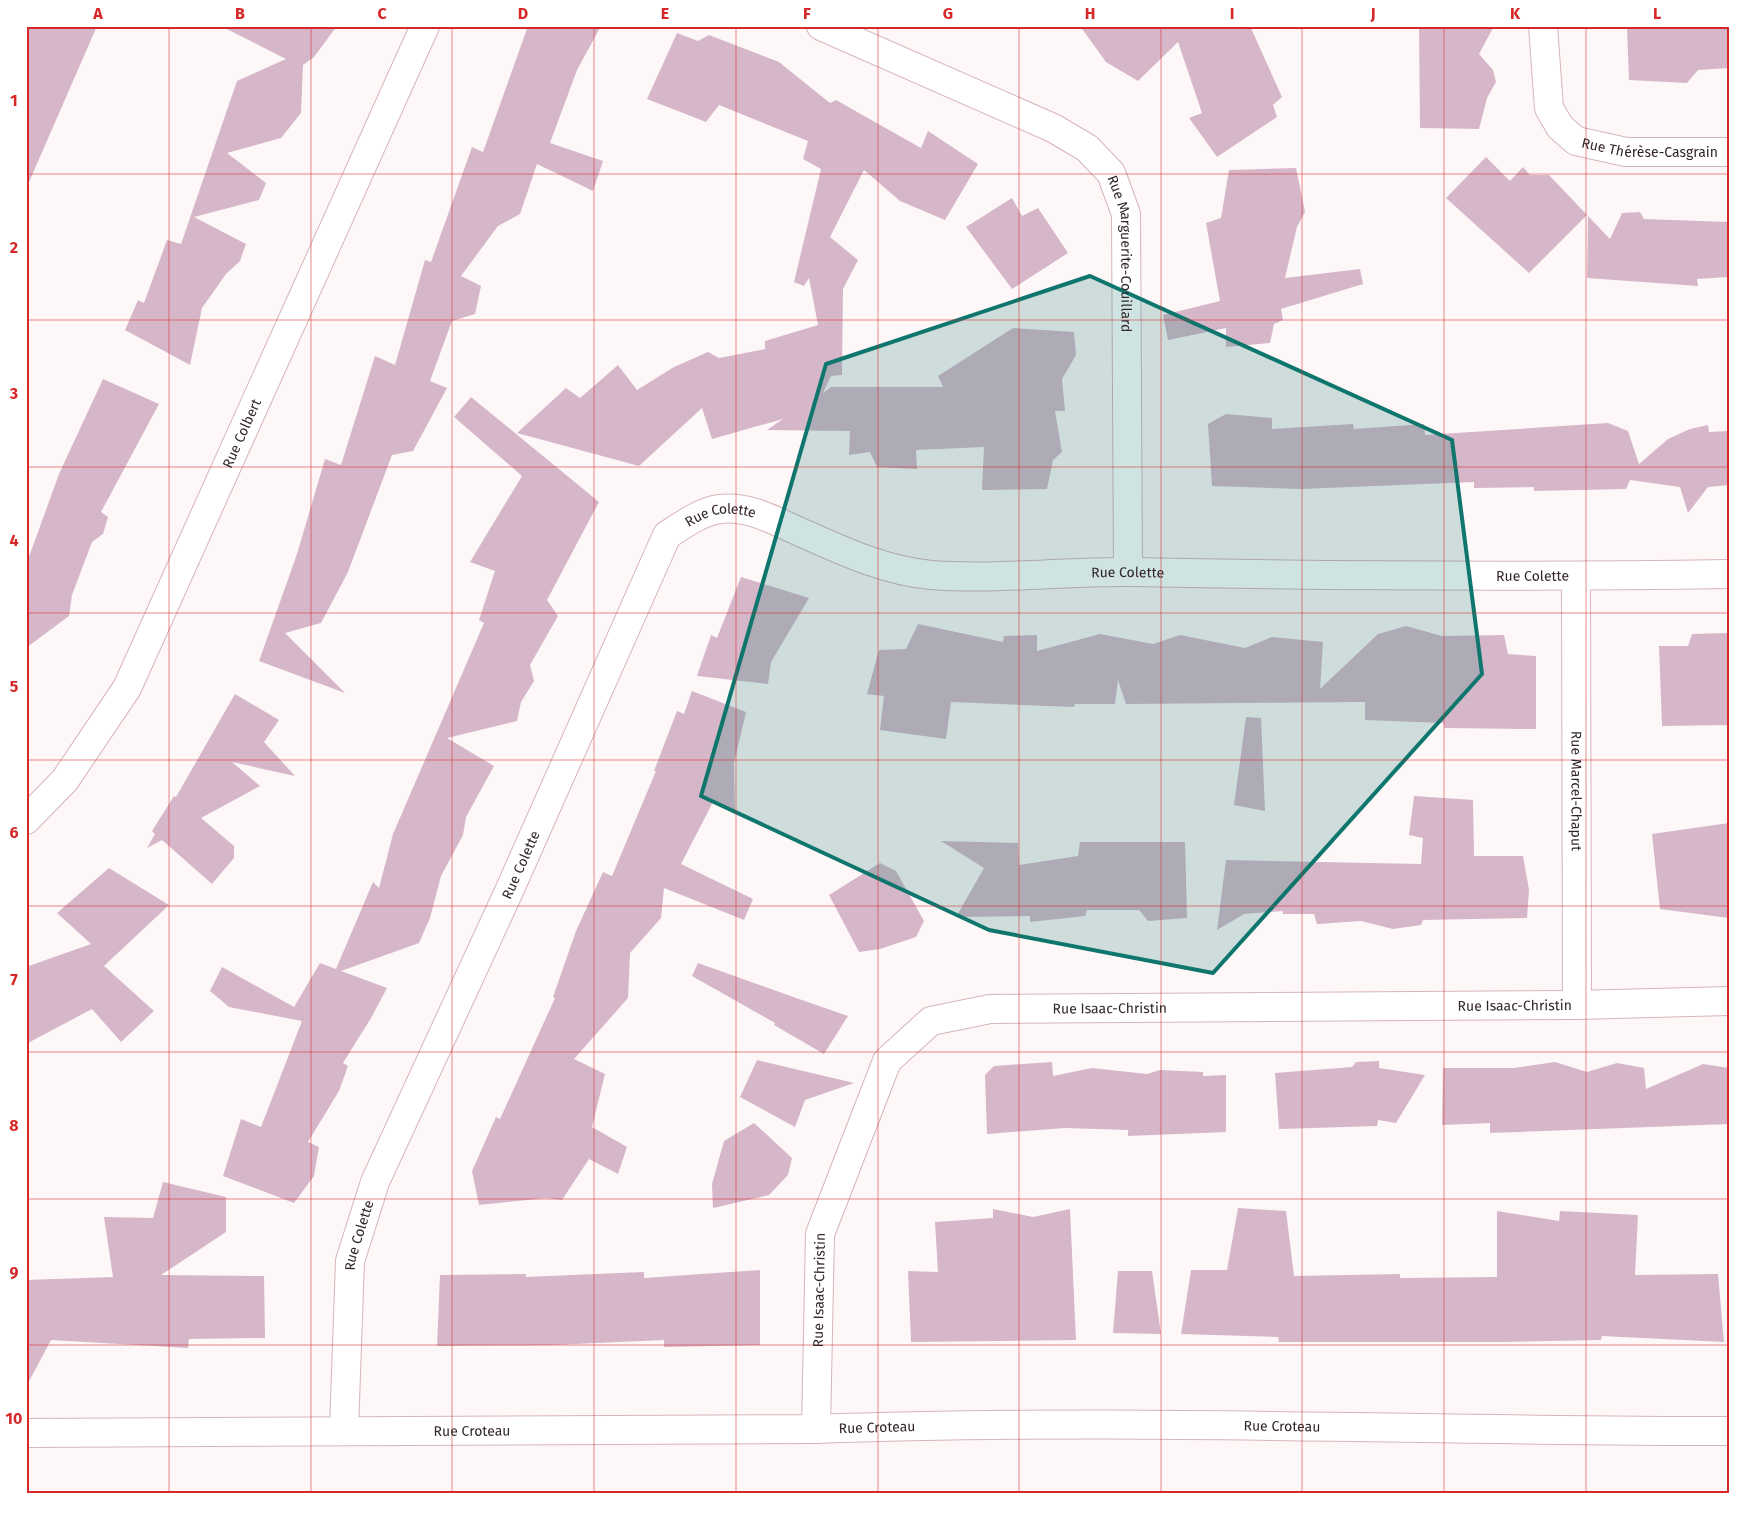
<svg xmlns="http://www.w3.org/2000/svg" width="1755" height="1519" viewBox="0 0 1755 1519" font-family="'Fira Sans',sans-serif">
	<style>
		.building { fill: #d6b7c9 }
		.lines { fill: none; stroke-linecap: round; stroke-linejoin: round }
		.street-casing { stroke: #d7b4bb; stroke-width: 30 }
		.street { stroke: #fff; stroke-width: 28 }
		.marked { fill: #0f766e; fill-opacity: 0.2; stroke: #0f766e; stroke-width: 4; stroke-linejoin: round }
		.grid { fill: none; stroke: #d62828; stroke-width: 1; stroke-opacity: 0.55 }
		.labels { text-anchor: middle; stroke-width: 5; stroke-linejoin: round; paint-order: stroke }
		.street-label { font-size: 14px; fill: #332629; stroke: #fff }
		.neatline { fill: none; stroke: #d62828; stroke-width: 2 }
		.grid-label { font-size: 16px; text-anchor: middle; font-weight: bold; fill: #d62828 }
	</style>
	<rect width="100%" height="100%" fill="#fef7f8"/>
	<path class="building" d="M 26,26 L 97,26 L 26,189 Z
		M 221,26 L 337,26 L 314,57 L 303,65 L 301,113 L 281,138 L 227,153 L 266,183 L 259,200 L 194,217 L 246,244 L 240,261 L 226,274 L 202,308 L 190,365 L 125,330 L 138,300 L 144,303 L 167,240 L 181,244 L 237,81 L 286,59 Z
		M 528,26 L 601,26 L 577,70 L 550,143 L 603,161 L 593,191 L 537,164 L 520,214 L 498,226 L 461,276 L 481,286 L 475,314 L 452,321 L 430,381 L 447,388 L 413,451 L 392,455 L 348,572 L 321,623 L 285,633 L 345,693 L 259,661 L 297,554 L 325,459 L 341,465 L 375,356 L 395,365 L 425,260 L 431,262 L 472,147 L 483,152 Z
		M 1080,26 L 1250,26 L 1282,97 L 1273,105 L 1277,117 L 1217,157 L 1189,118 L 1202,113 L 1178,42 L 1138,81 L 1106,62 Z
		M 1419,26 L 1494,26 L 1479,54 L 1493,70 L 1496,82 L 1487,98 L 1479,129 L 1420,128 Z
		M 1641,26 L 1729,26 L 1729,68 L 1698,70 L 1687,83 L 1629,80 L 1627,28 L 1640,28 Z
		M 677,33 L 698,41 L 709,35 L 779,62 L 830,103 L 836,100 L 921,148 L 928,131 L 978,164 L 945,220 L 900,201 L 864,170 L 830,237 L 858,260 L 843,289 L 842,375 L 831,376 L 823,393 L 831,387 L 943,387 L 938,376 L 1013,328 L 1074,332 L 1076,355 L 1062,379 L 1065,411 L 1055,411 L 1062,452 L 1053,460 L 1047,489 L 982,490 L 984,447 L 916,450 L 917,469 L 877,467 L 870,452 L 849,455 L 850,431 L 767,430 L 783,419 L 712,439 L 702,408 L 639,466 L 517,433 L 566,388 L 580,398 L 618,365 L 637,390 L 674,367 L 708,352 L 719,358 L 765,349 L 765,341 L 818,325 L 809,278 L 804,286 L 794,282 L 821,169 L 803,159 L 808,141 L 719,105 L 706,122 L 647,99 Z
		M 1486,157 L 1510,181 L 1523,167 L 1530,175 L 1549,175 L 1587,215 L 1529,273 L 1446,198 Z
		M 1296,168 L 1305,212 L 1297,227 L 1285,278 L 1360,269 L 1363,284 L 1281,309 L 1283,320 L 1274,324 L 1270,343 L 1226,347 L 1226,328 L 1168,340 L 1163,315 L 1220,301 L 1206,223 L 1221,218 L 1229,170 Z
		M 1012,198 L 1022,216 L 1038,208 L 1068,253 L 1012,289 L 966,227 Z
		M 1640,212 L 1644,219 L 1729,222 L 1729,277 L 1697,279 L 1698,286 L 1587,278 L 1588,216 L 1610,239 L 1622,213 Z
		M 103,379 L 159,404 L 101,512 L 108,517 L 103,534 L 92,542 L 72,595 L 69,616 L 26,648 L 26,565 L 59,474 Z
		M 471,397 L 599,502 L 547,600 L 558,616 L 530,665 L 534,681 L 521,702 L 517,721 L 447,738 L 494,766 L 466,817 L 463,835 L 441,876 L 430,918 L 419,943 L 341,971 L 387,988 L 371,1018 L 343,1063 L 348,1066 L 339,1091 L 308,1142 L 319,1147 L 314,1176 L 294,1203 L 223,1176 L 241,1119 L 261,1127 L 302,1021 L 229,1007 L 210,991 L 222,967 L 294,1007 L 320,963 L 336,969 L 373,882 L 379,888 L 393,834 L 484,623 L 479,620 L 495,571 L 470,562 L 522,476 L 454,417 Z
		M 1226,414 L 1272,418 L 1272,429 L 1353,424 L 1354,429 L 1424,424 L 1425,435 L 1608,423 L 1628,431 L 1639,464 L 1668,439 L 1690,429 L 1708,425 L 1709,432 L 1729,431 L 1729,485 L 1708,487 L 1688,513 L 1680,487 L 1630,480 L 1626,489 L 1534,491 L 1534,487 L 1474,488 L 1474,482 L 1301,489 L 1212,486 L 1208,424 Z
		M 741,577 L 809,598 L 771,662 L 768,684 L 697,676 L 711,635 L 717,638 Z
		M 918,624 L 1003,642 L 1004,636 L 1037,635 L 1037,651 L 1100,634 L 1153,644 L 1180,635 L 1245,648 L 1272,637 L 1323,642 L 1320,689 L 1378,634 L 1406,626 L 1442,636 L 1504,635 L 1508,654 L 1536,656 L 1536,729 L 1444,728 L 1444,723 L 1365,720 L 1365,702 L 1126,704 L 1118,680 L 1115,704 L 1075,704 L 1074,707 L 951,702 L 946,739 L 880,730 L 884,696 L 867,694 L 879,650 L 906,649 Z
		M 1729,633 L 1729,725 L 1662,726 L 1659,646 L 1688,646 L 1692,634 Z
		M 692,691 L 746,712 L 734,763 L 735,813 L 713,802 L 681,864 L 753,899 L 744,920 L 664,888 L 661,918 L 630,953 L 628,998 L 574,1059 L 605,1074 L 592,1127 L 627,1147 L 618,1174 L 589,1159 L 562,1200 L 546,1198 L 479,1205 L 472,1171 L 496,1117 L 500,1119 L 555,998 L 553,997 L 576,931 L 603,872 L 612,876 L 656,771 L 654,771 L 677,711 L 684,714 Z
		M 235,694 L 279,720 L 264,742 L 295,776 L 232,762 L 260,786 L 201,818 L 234,846 L 234,858 L 212,884 L 162,840 L 147,848 L 155,834 L 152,831 L 174,796 L 176,797 Z
		M 1246,717 L 1261,718 L 1265,811 L 1234,805 Z
		M 1414,796 L 1473,800 L 1474,856 L 1523,856 L 1529,890 L 1527,918 L 1423,920 L 1421,925 L 1393,929 L 1361,921 L 1317,924 L 1314,914 L 1283,914 L 1283,911 L 1244,914 L 1217,930 L 1226,860 L 1421,864 L 1423,838 L 1409,835 Z
		M 1729,823 L 1729,918 L 1660,909 L 1652,834 Z
		M 941,841 L 1018,843 L 1019,865 L 1078,856 L 1080,842 L 1185,842 L 1187,918 L 1148,921 L 1139,910 L 1087,910 L 1085,916 L 1030,922 L 1030,916 L 956,917 L 984,868 Z
		M 880,863 L 896,871 L 924,921 L 916,937 L 880,949 L 859,952 L 829,895 Z
		M 109,868 L 169,905 L 104,966 L 154,1011 L 121,1042 L 92,1009 L 26,1044 L 26,967 L 91,944 L 57,913 Z
		M 698,963 L 799,999 L 848,1016 L 824,1054 L 774,1025 L 775,1023 L 692,976 Z
		M 757,1060 L 854,1083 L 805,1100 L 795,1127 L 740,1097 Z
		M 1379,1061 L 1379,1068 L 1425,1075 L 1396,1123 L 1378,1120 L 1377,1126 L 1279,1129 L 1275,1073 L 1352,1067 L 1356,1062 Z
		M 1052,1062 L 1053,1076 L 1092,1068 L 1147,1074 L 1160,1070 L 1203,1072 L 1203,1076 L 1226,1075 L 1226,1132 L 1128,1136 L 1128,1130 L 1065,1128 L 987,1134 L 985,1075 L 994,1066 Z
		M 1555,1062 L 1587,1072 L 1617,1063 L 1644,1068 L 1646,1089 L 1703,1064 L 1729,1068 L 1729,1124 L 1490,1133 L 1490,1123 L 1442,1125 L 1443,1068 L 1514,1068 Z
		M 754,1123 L 792,1158 L 788,1175 L 769,1195 L 713,1208 L 712,1184 L 724,1141 Z
		M 163,1182 L 226,1197 L 226,1232 L 161,1275 L 264,1276 L 265,1338 L 189,1339 L 188,1348 L 51,1340 L 26,1387 L 26,1280 L 113,1277 L 104,1217 L 153,1218 Z
		M 1238,1208 L 1286,1211 L 1294,1276 L 1400,1274 L 1400,1278 L 1497,1277 L 1497,1211 L 1559,1221 L 1560,1211 L 1638,1215 L 1635,1275 L 1718,1274 L 1724,1342 L 1602,1336 L 1601,1340 L 1503,1342 L 1279,1342 L 1278,1337 L 1181,1334 L 1191,1270 L 1227,1270 Z
		M 993,1209 L 1033,1217 L 1070,1209 L 1076,1340 L 911,1342 L 908,1271 L 938,1272 L 935,1222 L 993,1218 Z
		M 760,1270 L 760,1345 L 664,1347 L 664,1340 L 553,1345 L 437,1346 L 440,1275 L 526,1274 L 526,1277 L 644,1272 L 644,1278 Z
		M 1118,1271 L 1152,1271 L 1161,1334 L 1113,1333 Z"/>
	<g class="lines">
		<g class="street-casing">
			<g id="street">
				<path id="s1" d="M 821,26 L 1053,128 L 1087,148 L 1111,173 L 1126,214 L 1128,572"/>
				<path id="s2" d="M 1543,26 L 1549,108 L 1560,127 L 1576,141 L 1626,152 L 1729,152"/>
				<path id="s3" d="M 1576,576 L 1577,1005"/>
				<path id="s4" d="M 26,820 L 65,780 L 127,688 L 425,26"/>
				<path id="s5" d="M 816,1429 L 820,1234 L 887,1061 L 931,1021 L 990,1009 L 1577,1005 L 1729,1001"/>
				<path id="s6" d="M 344,1430 L 350,1261 L 375,1182 L 510,889 L 667,535 C 683,525 702,511 720,509 C 751,505 780,524 807,535 C 847,553 887,571 931,575 C 998,580 1065,571 1132,572 C 1331,576 1530,577 1729,574"/>
				<path id="s7" d="M 26,1433 L 816,1429 C 1120,1418 1424,1431 1729,1431"/>
			</g>
		</g>
		<use href="#street" class="street"/>
	</g>
	<path class="marked" d="M 1090,276 L 1452,440 L 1482,674 L 1213,973 L 989,930 L 701,796 L 826,364 Z"/>
	<path class="grid" d="M 169,26 L 169,1493M 311,26 L 311,1493M 452,26 L 452,1493M 594,26 L 594,1493M 736,26 L 736,1493M 878,26 L 878,1493M 1019,26 L 1019,1493M 1161,26 L 1161,1493M 1302,26 L 1302,1493M 1444,26 L 1444,1493M 1586,26 L 1586,1493M 26,174 L 1729,174M 26,320 L 1729,320M 26,467 L 1729,467M 26,613 L 1729,613M 26,760 L 1729,760M 26,906 L 1729,906M 26,1052 L 1729,1052M 26,1199 L 1729,1199M 26,1345 L 1729,1345"/>
	<g class="labels">
		<g class="street-label">
			<text dy="5" stroke="none"><textPath href="#s2" startOffset="200">Rue Thérèse-Casgrain</textPath></text>
			<text dy="5" stroke="none"><textPath href="#s1" startOffset="410">Rue Marguerite-Couillard</textPath></text>
			<text dy="5" stroke="none"><textPath href="#s4" startOffset="446">Rue Colbert</textPath></text>
			<text dy="5" stroke="none"><textPath href="#s6" startOffset="1021">Rue Colette</textPath></text>
			<text dy="5" stroke="none"><textPath href="#s6" startOffset="1441">Rue Colette</textPath></text>
			<text dy="5" stroke="none"><textPath href="#s6" startOffset="1846">Rue Colette</textPath></text>
			<text dy="5" stroke="none"><textPath href="#s3" startOffset="215">Rue Marcel-Chaput</textPath></text>
			<text dy="5" stroke="none"><textPath href="#s6" startOffset="601">Rue Colette</textPath></text>
			<text dy="5" stroke="none"><textPath href="#s5" startOffset="1025">Rue Isaac-Christin</textPath></text>
			<text dy="5" stroke="none"><textPath href="#s5" startOffset="620">Rue Isaac-Christin</textPath></text>
			<text dy="5" stroke="none"><textPath href="#s6" startOffset="196">Rue Colette</textPath></text>
			<text dy="5" stroke="none"><textPath href="#s5" startOffset="139">Rue Isaac-Christin</textPath></text>
			<text dy="5" stroke="none"><textPath href="#s7" startOffset="1256">Rue Croteau</textPath></text>
			<text dy="5" stroke="none"><textPath href="#s7" startOffset="851">Rue Croteau</textPath></text>
			<text dy="5" stroke="none"><textPath href="#s7" startOffset="446">Rue Croteau</textPath></text>
		</g>
	</g>
	<rect width="1755" height="1519" fill="none" stroke="#ffffff" stroke-width="55"/>
	<rect x="28" y="28" width="1700" height="1464" class="neatline"/>
	<g class="grid-label">
		<text x="98" y="19">A</text>
		<text x="240" y="19">B</text>
		<text x="382" y="19">C</text>
		<text x="523" y="19">D</text>
		<text x="665" y="19">E</text>
		<text x="807" y="19">F</text>
		<text x="948" y="19">G</text>
		<text x="1090" y="19">H</text>
		<text x="1232" y="19">I</text>
		<text x="1373" y="19">J</text>
		<text x="1515" y="19">K</text>
		<text x="1657" y="19">L</text>
		<text x="14" y="106">1</text>
		<text x="14" y="253">2</text>
		<text x="14" y="399">3</text>
		<text x="14" y="546">4</text>
		<text x="14" y="692">5</text>
		<text x="14" y="838">6</text>
		<text x="14" y="985">7</text>
		<text x="14" y="1131">8</text>
		<text x="14" y="1278">9</text>
		<text x="14" y="1424">10</text>
	</g>
</svg>
